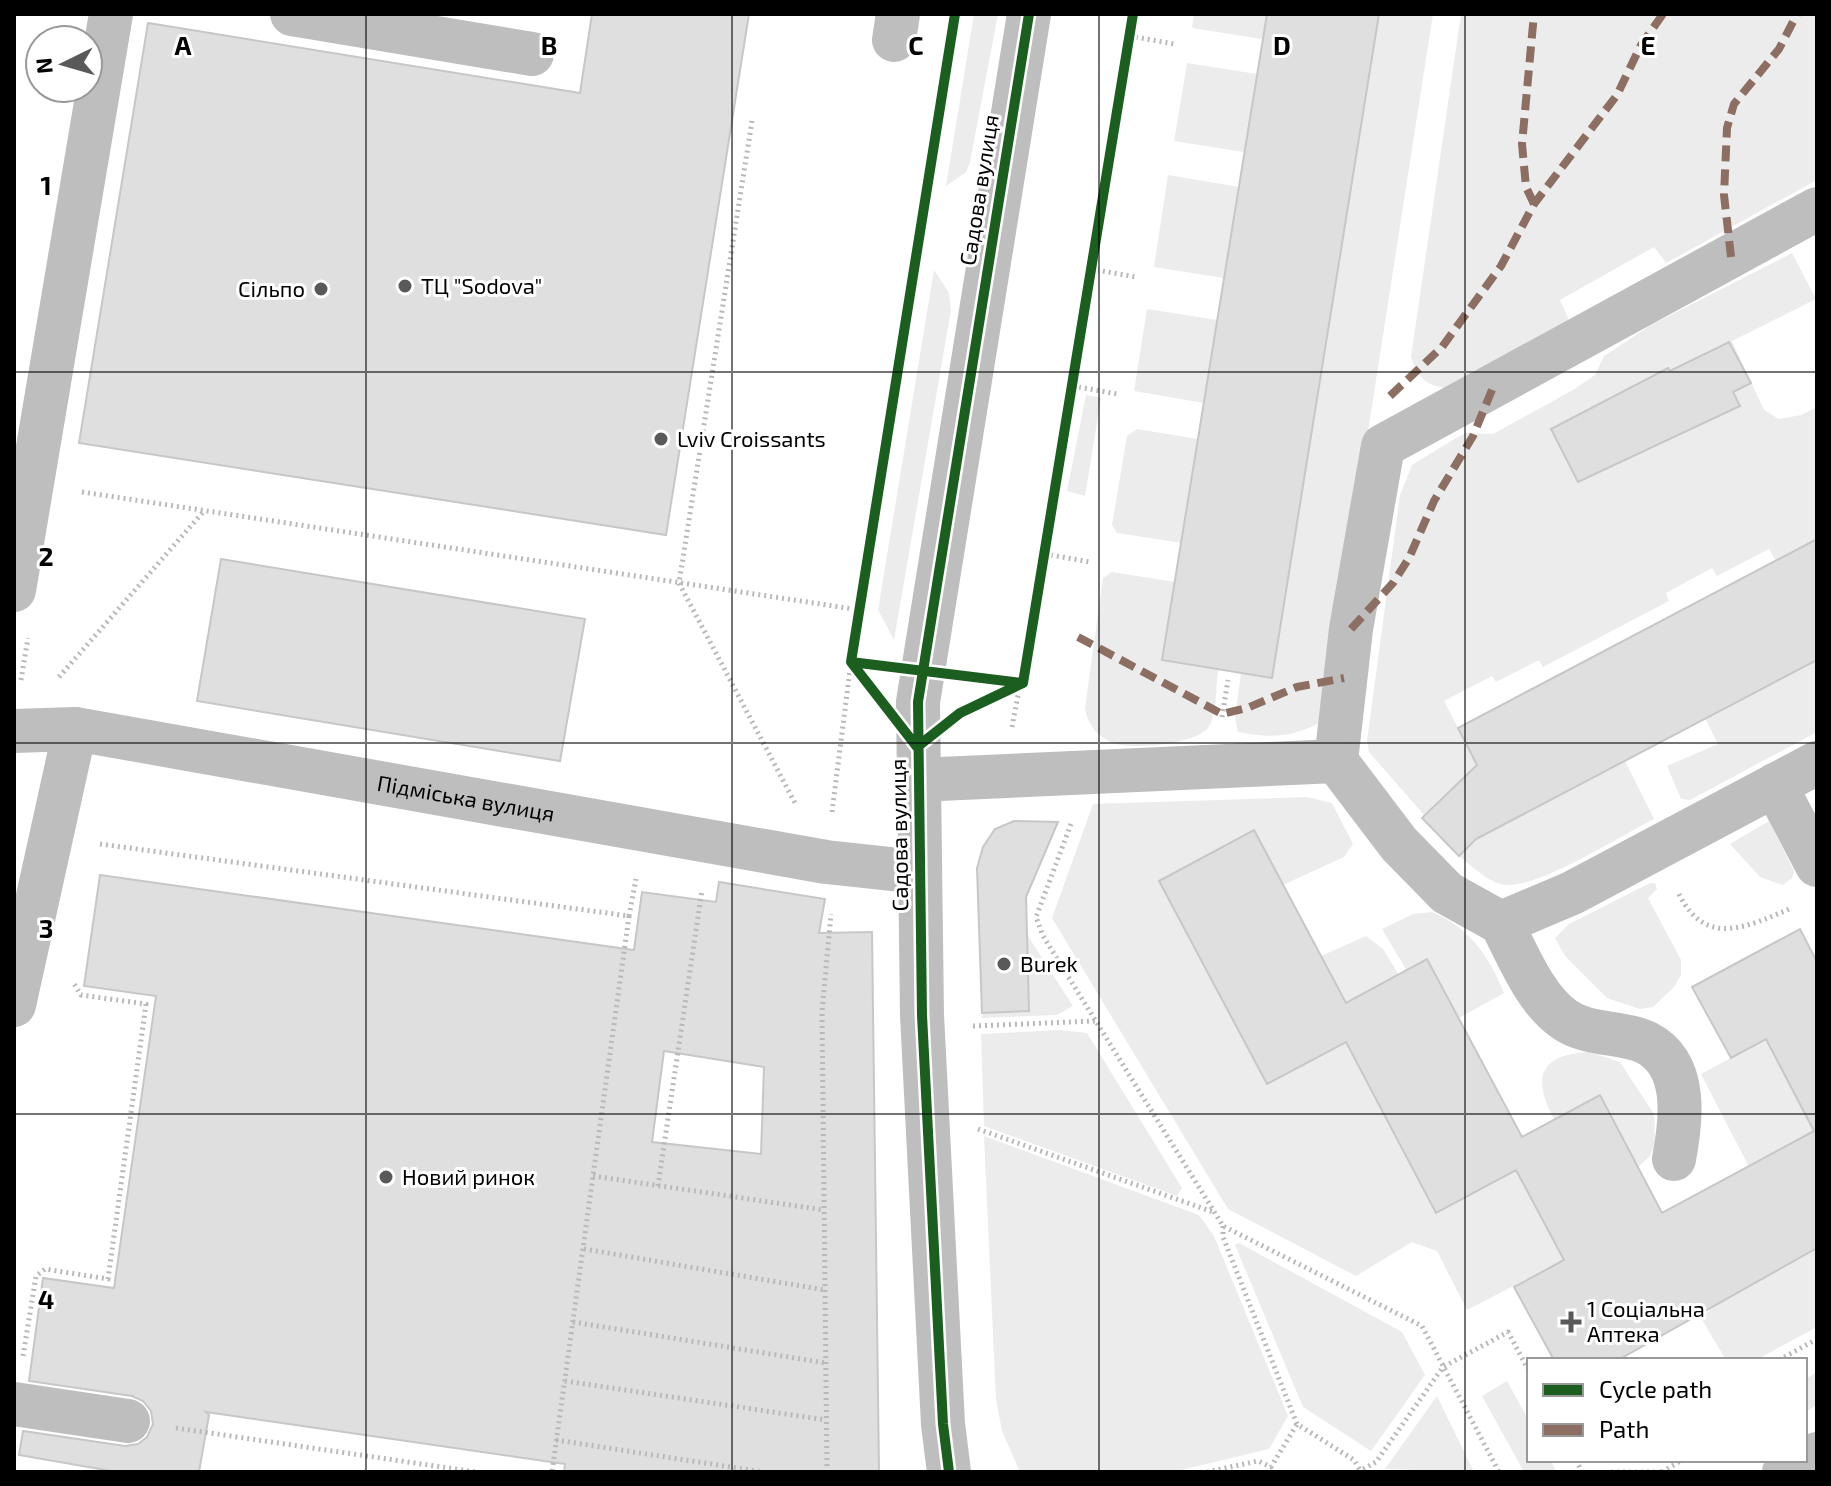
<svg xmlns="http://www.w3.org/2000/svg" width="1831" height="1486" viewBox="0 0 1831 1486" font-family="'Exo 2',sans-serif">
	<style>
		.green { fill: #ececec }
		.building { fill: #dfdfdf; stroke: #c7c7c7; stroke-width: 2; fill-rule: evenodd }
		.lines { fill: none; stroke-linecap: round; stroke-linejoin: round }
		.path { stroke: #b9b9b9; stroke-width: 5; stroke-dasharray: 2 4; stroke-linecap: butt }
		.minor { stroke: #bebebe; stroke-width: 44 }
		.quiet { stroke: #8d6e63; stroke-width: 8; stroke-dasharray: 16 8; stroke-linecap: butt }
		.cycleway-casing { stroke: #fff; stroke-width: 15 }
		.cycleway { stroke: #1b5e20; stroke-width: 10 }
		.grid { fill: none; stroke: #000; stroke-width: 2; stroke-opacity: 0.55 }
		.poi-dot { fill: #595959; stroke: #fff; stroke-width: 3 }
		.labels { text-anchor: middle; stroke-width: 6; stroke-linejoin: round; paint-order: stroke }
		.street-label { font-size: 22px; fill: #000; stroke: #fff }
		.poi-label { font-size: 22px; fill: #000; stroke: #fff; text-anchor: start }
		.grid-label { font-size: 26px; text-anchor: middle; font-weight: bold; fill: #000; stroke: #fff; stroke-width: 6; stroke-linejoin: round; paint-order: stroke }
	</style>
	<rect width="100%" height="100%" fill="#fff"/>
	<path class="green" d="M 974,14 L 998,14 L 970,162 L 966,172 L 946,186 Z
		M 1194,14 L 1267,14 L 1262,39 L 1192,28 Z
		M 1379,14 L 1433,14 L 1330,676 L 1319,723 C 1291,738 1269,738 1238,732 L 1235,717 L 1241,673 L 1272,678 Z
		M 1461,14 L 1817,14 L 1817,180 L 1666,263 L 1654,247 L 1560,300 L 1569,320 L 1445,388 C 1424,385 1418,376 1411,357 Z
		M 1187,63 L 1257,74 L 1244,152 L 1174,141 Z
		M 1168,175 L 1239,187 L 1224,278 L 1154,267 Z
		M 1792,253 L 1816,299 L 1732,341 L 1764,410 L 1779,419 L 1801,415 L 1817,407 L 1817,539 L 1776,561 L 1769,549 L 1717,576 L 1712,568 L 1666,593 L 1669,601 L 1543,667 L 1539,660 L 1496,682 L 1492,676 L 1444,701 L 1507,822 L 1625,761 L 1654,819 C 1620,836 1541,887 1506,885 C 1488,883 1472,866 1459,856 L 1479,835 L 1442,798 L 1424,815 L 1369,752 L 1367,741 L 1400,495 L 1412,465 L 1456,438 L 1466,433 L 1493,434 L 1573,390 L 1595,375 L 1604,356 L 1651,325 Z
		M 934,270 L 949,293 L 951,310 L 894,640 L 878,610 Z
		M 1147,309 L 1218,320 L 1204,403 L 1134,391 Z
		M 1086,395 L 1101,398 L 1085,496 L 1067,491 Z
		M 1137,429 L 1198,439 L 1182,543 L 1117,533 L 1112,525 L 1127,436 Z
		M 1112,572 L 1175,582 L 1162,660 L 1218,670 C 1216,686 1217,711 1210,725 C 1200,745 1128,751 1110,742 C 1096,735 1087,723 1085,708 L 1103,578 Z
		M 1817,660 L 1817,732 L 1690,800 L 1681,799 L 1667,766 L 1718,744 L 1705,718 Z
		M 1307,797 L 1332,803 L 1353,844 L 1344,857 L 1283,885 L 1254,830 L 1159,881 L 1266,1083 L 1345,1042 L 1436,1212 L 1516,1170 L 1564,1260 L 1467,1310 L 1437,1251 L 1412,1242 L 1356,1276 L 1228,1209 L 1052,918 L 1093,804 Z
		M 1769,821 L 1794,871 L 1792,878 L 1783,885 L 1760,877 L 1730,844 Z
		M 1650,883 L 1655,883 L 1657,889 L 1648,898 L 1681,960 L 1681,975 L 1674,987 L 1653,1007 L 1640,1009 L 1607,998 L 1565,956 L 1555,938 L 1569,924 Z
		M 1432,912 C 1470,928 1489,956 1504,993 L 1459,1018 L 1428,960 L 1407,971 L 1382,929 L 1413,914 Z
		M 1026,933 L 1073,1006 L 1057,1015 L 981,1018 Z
		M 1366,936 L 1383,949 L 1399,975 L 1346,1003 L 1321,956 Z
		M 1060,1030 L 1087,1033 L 1182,1188 L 1177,1196 L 984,1126 L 981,1034 Z
		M 1766,1039 L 1815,1131 L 1749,1167 L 1701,1074 Z
		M 1590,1052 L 1620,1062 L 1654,1114 L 1655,1144 L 1650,1156 L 1638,1167 L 1599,1095 L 1554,1119 C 1532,1078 1539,1054 1590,1052 Z
		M 984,1136 L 1199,1215 L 1214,1236 L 1288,1416 L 1269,1449 L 1173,1472 L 1020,1472 L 1002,1431 L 996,1400 Z
		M 1239,1243 L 1402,1332 L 1425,1375 L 1371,1451 L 1303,1407 L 1235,1245 Z
		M 1817,1248 L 1817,1327 L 1756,1360 L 1726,1360 L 1700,1316 L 1710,1311 L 1708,1307 Z
		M 1817,1372 L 1817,1405 L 1805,1412 L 1805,1379 Z
		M 1507,1381 L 1529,1421 L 1529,1460 L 1550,1460 L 1557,1472 L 1524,1472 L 1482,1396 Z
		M 1437,1396 L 1474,1472 L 1385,1469 Z"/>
	<path class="building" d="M 592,14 L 749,14 L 666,535 L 79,443 L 148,23 L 580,93 Z
		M 1267,14 L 1379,14 L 1272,678 L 1162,660 Z
		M 1729,342 L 1751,383 L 1733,392 L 1740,406 L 1578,482 L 1551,429 L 1668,368 L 1670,371 Z
		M 1817,539 L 1817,660 L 1476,839 L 1459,856 L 1422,818 L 1477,765 L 1458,728 Z
		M 221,559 L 585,619 L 560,761 L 197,701 Z
		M 1014,821 L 1058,822 L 1026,897 L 1029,1011 L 982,1013 L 977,868 L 983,847 L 995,829 Z
		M 1254,830 L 1346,1003 L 1427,959 L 1522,1137 L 1600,1095 L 1662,1213 L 1814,1131 L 1766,1039 L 1731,1058 L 1692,987 L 1800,929 L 1817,962 L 1817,1248 L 1618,1360 L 1554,1360 L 1514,1287 L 1564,1260 L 1516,1170 L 1436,1213 L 1346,1042 L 1267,1084 L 1159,881 Z
		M 100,875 L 634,950 L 642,892 L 716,902 L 719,882 L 825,899 L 819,933 L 872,932 L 879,1472 L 564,1472 L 565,1464 L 206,1412 L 209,1415 L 199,1472 L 117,1472 L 19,1455 L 23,1431 L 125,1446 L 138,1444 L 147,1437 L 153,1424 L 151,1411 L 143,1401 L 132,1396 L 29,1381 L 43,1278 L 114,1288 L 156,996 L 84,986 ZM 664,1051 L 764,1067 L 761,1154 L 652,1142 Z"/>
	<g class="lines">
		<path class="path" d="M 1130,36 L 1174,44
			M 752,121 L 679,583 L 796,805
			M 1091,269 L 1136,277
			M 1073,386 L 1117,394
			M 82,492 L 860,610
			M 1045,554 L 1090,562
			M 59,677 L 204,511
			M 21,680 L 28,638
			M 1222,717 L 1228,680
			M 1012,727 L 1045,554 L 1133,14
			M 832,812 L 851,662 L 955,14
			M 1071,824 L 1036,917 L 1043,936 L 1223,1226 L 1422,1326 L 1499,1472
			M 100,844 L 629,916 L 552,1472
			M 1679,894 C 1706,949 1748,926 1792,908
			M 629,916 L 636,879
			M 973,1026 L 1095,1021
			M 978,1129 L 1213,1212
			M 593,1176 L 824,1210
			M 658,1186 L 702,890
			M 1223,1226 L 1223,1237 L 1297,1424 L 1354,1460 L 1361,1472
			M 584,1249 L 825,1290
			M 573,1322 L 826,1363
			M 23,1356 L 36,1276 L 45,1269 L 108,1279 L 146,1004 L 81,995 L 73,982
			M 1779,1360 L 1817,1339
			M 565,1381 L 826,1420
			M 176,1428 L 476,1472
			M 556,1440 L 763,1472
			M 1576,1460 L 1582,1472
			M 827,1472 L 822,1012 L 831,914
			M 1207,1472 L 1258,1461 L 1271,1467 L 1297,1424
			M 1358,1472 L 1376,1462 L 1443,1367 L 1508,1332 L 1529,1371
			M 1611,1472 L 1661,1472
			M 1662,1472 L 1682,1460"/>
		<g class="minor">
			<path d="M 292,14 L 532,54"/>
			<path d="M 894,40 L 898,14"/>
			<path d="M 1817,209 L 1383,446 L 1351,629 L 1336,761 L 1399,844 L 1447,893 L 1501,923 L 1572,893 L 1817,763"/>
			<path d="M 14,590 L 111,14"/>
			<path id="s1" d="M 14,731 L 75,729 L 826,862 L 919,872"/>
			<path d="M 917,780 L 1336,761"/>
			<path d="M 1775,785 L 1817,865"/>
			<path d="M 1501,923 C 1518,954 1534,998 1564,1019 C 1587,1036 1623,1031 1647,1043 C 1689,1065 1681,1122 1674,1159"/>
			<path d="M 14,1005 L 75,729"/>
			<path d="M 14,1404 L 128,1421"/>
			<path d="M 949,1472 L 943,1424 L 922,1015 L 918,702 L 1029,14"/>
			<path d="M 1784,1472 L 1817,1454"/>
		</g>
		<path class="quiet" d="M 1534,204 L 1526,187 L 1522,144 L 1534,14
			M 1731,257 L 1724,195 L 1727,128 L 1734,104 L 1779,49 L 1797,14
			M 1390,396 L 1442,347 L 1501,266 L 1534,204 L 1617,95 L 1641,45 L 1663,14
			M 1351,629 L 1393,583 L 1409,558 L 1434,501 L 1473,436 L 1494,385
			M 1078,637 L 1222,714 L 1247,708 L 1297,687 L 1344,678"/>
		<g class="cycleway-casing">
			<path id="cycleway" d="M 955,14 L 851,662 L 917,747 L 960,713 L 1023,683
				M 851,662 L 1022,683
				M 1023,683 L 1133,14
				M 949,1472 L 943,1424 L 922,1015 L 918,702 L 1029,14"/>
		</g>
		<use href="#cycleway" class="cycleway"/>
	</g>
	<path class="grid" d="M 366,14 L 366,1472M 732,14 L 732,1472M 1099,14 L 1099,1472M 1465,14 L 1465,1472M 14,372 L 1817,372M 14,743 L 1817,743M 14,1114 L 1817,1114"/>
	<g class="poi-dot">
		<circle cx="405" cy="286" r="8"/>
		<circle cx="321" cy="289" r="8"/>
		<circle cx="661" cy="439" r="8"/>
		<circle cx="1004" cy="964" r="8"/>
		<circle cx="386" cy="1177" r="8"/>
		<path d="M1567 1310h8v8h8v8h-8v8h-8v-8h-8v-8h8z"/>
	</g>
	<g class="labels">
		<g class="street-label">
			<text transform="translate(979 190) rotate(-81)" y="8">Садова вулиця</text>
			<text dy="8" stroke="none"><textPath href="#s1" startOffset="458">Підміська вулиця</textPath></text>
			<text transform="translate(899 835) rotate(-91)" y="8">Садова вулиця</text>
		</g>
		<g class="poi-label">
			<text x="421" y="294">ТЦ "Sodova"</text>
			<text x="305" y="297" text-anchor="end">Сільпо</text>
			<text x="677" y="447">Lviv Croissants</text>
			<text x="1020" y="972">Burek</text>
			<text x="402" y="1185">Новий ринок</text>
			<text x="1587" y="1317">1 Соціальна<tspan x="1587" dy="25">Аптека</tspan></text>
		</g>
	</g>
	<g class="grid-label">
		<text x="183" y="55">A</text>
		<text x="549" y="55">B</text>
		<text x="916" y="55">C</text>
		<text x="1282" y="55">D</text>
		<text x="1648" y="55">E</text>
		<text x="46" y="195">1</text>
		<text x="46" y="566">2</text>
		<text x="46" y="938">3</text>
		<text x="46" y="1309">4</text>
	</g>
	<rect width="1831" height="1486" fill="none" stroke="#000000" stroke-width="32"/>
	<rect x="1527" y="1358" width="280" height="104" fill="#ffffff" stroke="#999999" stroke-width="2"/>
	<rect x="1543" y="1384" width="40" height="12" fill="#1b5e20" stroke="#999999" stroke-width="2"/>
	<text x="1599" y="1398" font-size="24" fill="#000000">Cycle path</text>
	<rect x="1543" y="1424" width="40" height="12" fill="#8d6e63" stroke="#999999" stroke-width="2"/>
	<text x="1599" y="1438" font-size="24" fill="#000000">Path</text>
	<g transform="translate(64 64) rotate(265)"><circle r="38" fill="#ffffff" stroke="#999999" stroke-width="2"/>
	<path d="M0-6L14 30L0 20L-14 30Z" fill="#595959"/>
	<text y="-12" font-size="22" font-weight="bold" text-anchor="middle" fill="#000000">N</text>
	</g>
</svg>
